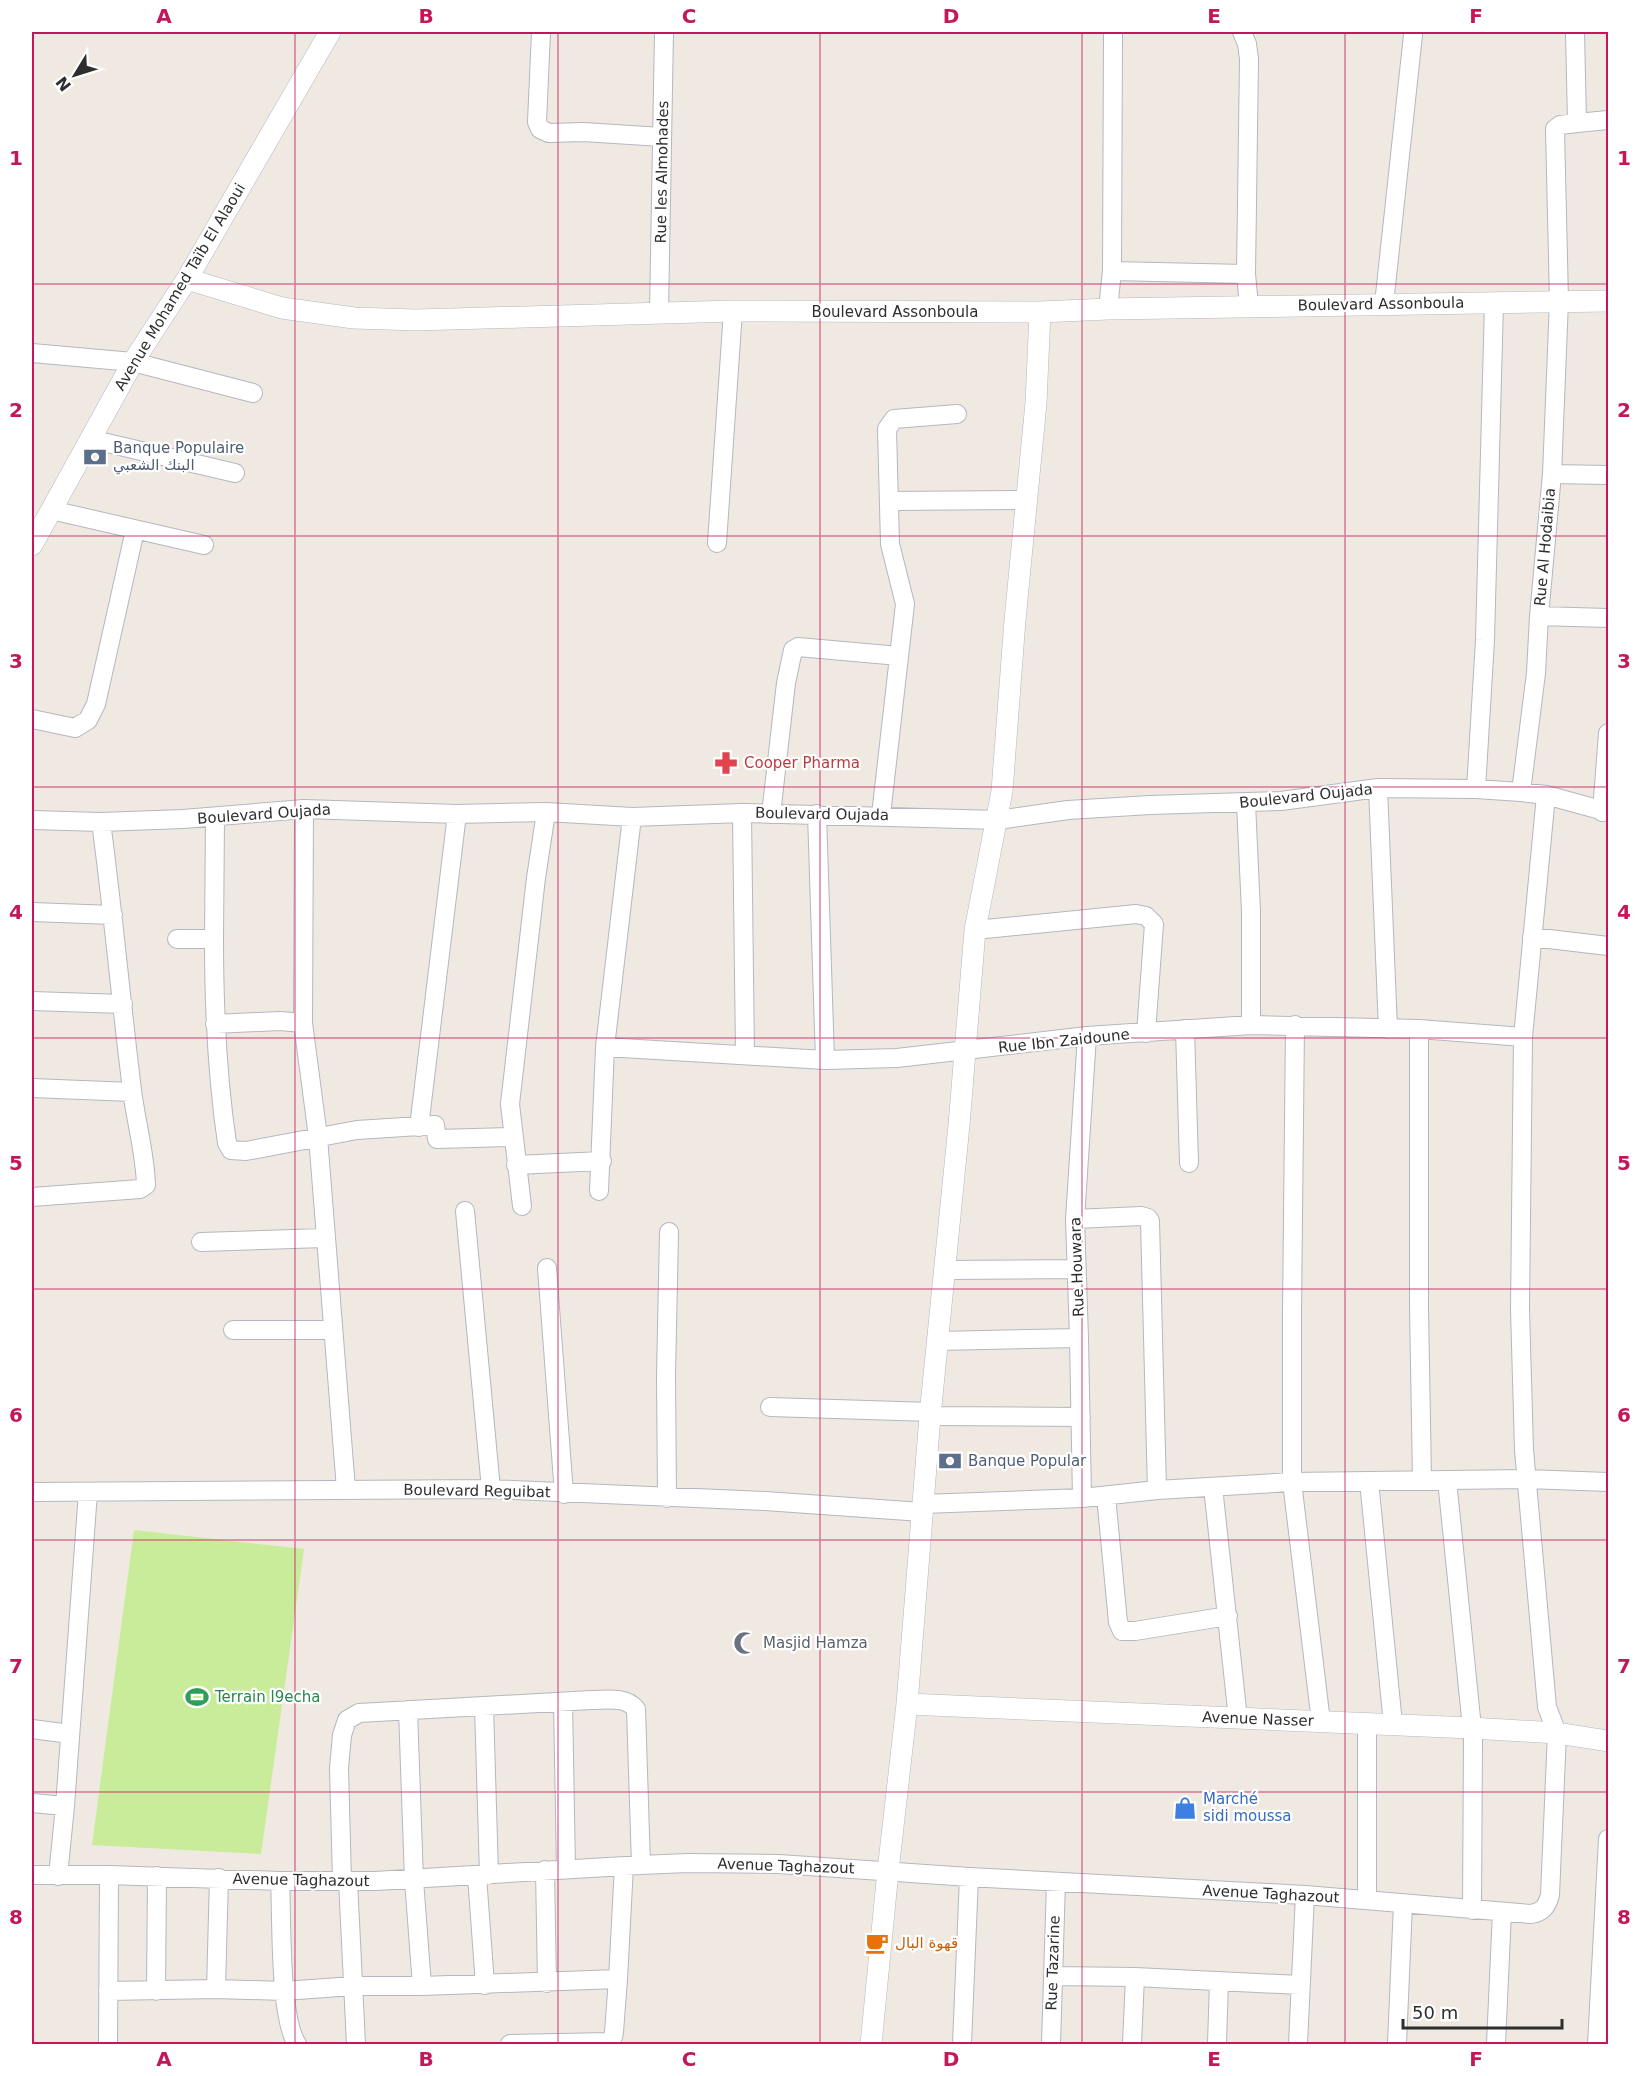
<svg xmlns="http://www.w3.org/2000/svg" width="1640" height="2076" viewBox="0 0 1640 2076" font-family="'DejaVu Sans',Cairo,sans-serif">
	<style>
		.pitch { fill: #c9ec9a }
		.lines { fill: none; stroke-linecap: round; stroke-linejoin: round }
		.minor-casing { stroke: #b4b7c1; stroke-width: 20 }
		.tertiary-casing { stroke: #b4b7c1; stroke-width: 22 }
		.minor { stroke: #fff; stroke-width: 18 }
		.tertiary { stroke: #fff; stroke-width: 21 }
		.grid { fill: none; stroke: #c2185b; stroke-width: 1.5; stroke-opacity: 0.55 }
		.labels { text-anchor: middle; stroke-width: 4.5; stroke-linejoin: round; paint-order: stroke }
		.street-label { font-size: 15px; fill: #2e2e2e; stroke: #fff }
		.service-label { font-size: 15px; fill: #4e5e75; stroke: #fff; text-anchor: start }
		.health-label { font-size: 15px; fill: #be3a42; stroke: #fff; text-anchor: start }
		.worship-label { font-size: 15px; fill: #5b616d; stroke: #fff; text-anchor: start }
		.leisure-label { font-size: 15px; fill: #27864d; stroke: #fff; text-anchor: start }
		.shop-label { font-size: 15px; fill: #366cbe; stroke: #fff; text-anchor: start }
		.food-label { font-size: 15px; fill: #c56008; stroke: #fff; text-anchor: start }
		.neatline { fill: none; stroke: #c2185b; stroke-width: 2 }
		.grid-label { font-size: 20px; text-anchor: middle; font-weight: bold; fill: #c2185b }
	</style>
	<rect width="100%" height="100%" fill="#efe9e1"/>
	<path class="pitch" d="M 134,1530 L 304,1549 L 261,1854 L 92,1845 Z"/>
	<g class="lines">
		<g class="minor-casing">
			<path id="minor" d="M 541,32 L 537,122 L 540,129 L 549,133 L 583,132 L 662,137
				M 1242,32 L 1247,44 L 1249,59 L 1246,274 L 1249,306
				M 1577,123 L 1608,120
				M 1112,271 L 1246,274
				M 1384,304 L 1413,35
				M 1108,309 L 1112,271 L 1113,32
				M 659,312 L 664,32
				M 32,353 L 133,362 L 253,393
				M 90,439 L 235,473
				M 1552,474 L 1608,475
				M 890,501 L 1026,500
				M 51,510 L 204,545
				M 717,543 L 733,311
				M 1539,616 L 1608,618
				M 32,719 L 75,728 L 88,720 L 96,704 L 135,530
				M 1378,788 L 1388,1029
				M 1476,789 L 1485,640 L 1494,303
				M 1521,792 L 1536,673 L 1539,616 L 1552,474 L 1559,301 L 1555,129 L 1560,125 L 1577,123 L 1575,32
				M 1246,803 L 1251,912 L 1251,1025
				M 304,809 L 303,1023 L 318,1137 L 346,1489
				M 1602,812 L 1608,733
				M 742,813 L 745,1055
				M 771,814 L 786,683 L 793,650 L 798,647 L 899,656
				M 817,814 L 825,1060
				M 881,815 L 905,604 L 890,544 L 887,429 L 894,419 L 957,414
				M 32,820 L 101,822 L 183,819 L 304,809 L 457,814 L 546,812 L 632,817 L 742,813 L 998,820 L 1068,810 L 1150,805 L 1281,801 L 1378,788 L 1476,789 L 1521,792 L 1546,795 L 1608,812
				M 32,912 L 113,915
				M 975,930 L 1136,914 L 1146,916 L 1154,924 L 1146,1033
				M 1532,937 L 1608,946
				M 177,939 L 214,939 L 215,817
				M 214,939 C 214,1007 217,1076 227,1143 L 231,1150 L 246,1151 L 357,1130 L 435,1125 L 437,1139 L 513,1137
				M 32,1001 L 123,1004
				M 215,1024 L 280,1021 L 303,1023
				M 1295,1025 L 1292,1313 L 1292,1482 L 1321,1722
				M 1185,1029 L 1189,1163
				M 1419,1029 L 1419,1308 L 1422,1479
				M 605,1047 L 825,1060 L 897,1058 L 1087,1036 L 1251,1025 L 1419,1029 L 1523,1037
				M 32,1088 L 132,1092
				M 419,1127 L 457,814
				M 516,1165 L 602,1161
				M 599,1191 L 605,1047 L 632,817
				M 32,1197 L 140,1189 L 146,1185 C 145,1153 136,1122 132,1090 C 121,1001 113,911 101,822
				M 522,1206 L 510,1104 L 536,878 L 546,812
				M 465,1211 L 491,1489
				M 1075,1219 L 1141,1216 L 1148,1218 L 1150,1221 L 1157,1490
				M 201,1242 L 324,1238
				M 547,1268 L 564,1494
				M 944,1270 L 1077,1269
				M 233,1330 L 333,1330
				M 938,1341 L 1079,1338
				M 770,1407 L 931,1412
				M 930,1416 L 1081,1417
				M 1447,1480 L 1473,1738 L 1472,1910
				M 1369,1481 L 1393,1724
				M 1213,1487 L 1238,1719
				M 32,1492 L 491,1489 L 765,1501 L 922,1512
				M 1106,1496 L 1118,1622 L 1122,1631 L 1135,1631 L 1228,1616
				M 667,1498 L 666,1375 L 669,1232
				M 1082,1498 L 1079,1338 L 1075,1219 L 1087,1036
				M 923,1504 L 1082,1498 L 1157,1490 L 1292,1482 L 1527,1479 L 1608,1482
				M 563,1702 L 566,1869
				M 484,1706 L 489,1875
				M 408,1710 L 414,1880 L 422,1986
				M 1367,1725 L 1367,1900
				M 32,1729 L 70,1734
				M 32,1803 L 65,1806
				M 545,1870 L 547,1983
				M 32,1875 L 109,1875 L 280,1881 L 375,1881 L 641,1865 L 687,1863 L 779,1864 L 969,1877 L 1305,1895 L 1531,1914 C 1543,1912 1547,1906 1550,1895 L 1557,1733 L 1547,1707 L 1524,1450 L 1520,1309 L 1523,1037 L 1546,795
				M 58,1876 L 65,1806 L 88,1492
				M 477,1876 L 485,1985
				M 280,1881 C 282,1917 279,2017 297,2044
				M 342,1881 L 339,1768 L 342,1735 L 347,1720 L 359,1713 L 591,1700 C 607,1700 625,1696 636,1709 L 641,1865
				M 348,1881 L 356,2044
				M 1053,1976 L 1135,1977 L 1300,1985
				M 216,1989 L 219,1878
				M 108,1991 L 216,1989 L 284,1991 L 353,1986 L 422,1986 L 618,1979 L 624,1866
				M 156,1991 L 157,1876
				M 108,2044 L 109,1875
				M 510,2044 L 608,2042 L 613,2037 L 614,2032 L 618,1979
				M 962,2044 L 969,1877
				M 1051,2044 L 1056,1882
				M 1132,2044 L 1135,1977
				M 1217,2044 L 1219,1981
				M 1298,2044 L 1305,1895
				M 1397,2044 L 1403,1904
				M 1496,2044 L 1502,1912
				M 1597,2044 L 1608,1839"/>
		</g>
		<g class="tertiary-casing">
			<path id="tertiary" d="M 187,279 L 282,308 L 354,318 L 416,320 L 733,311 L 1040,312 L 1108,309 L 1608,301
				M 32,545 L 133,362 L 187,279 L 330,32
				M 907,1704 L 1471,1728 L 1557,1733 L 1608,1741
				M 871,2044 L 888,1871 L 907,1704 L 930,1416 L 959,1125 L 975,930 L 1002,791 L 1015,620 L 1036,403 L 1040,312"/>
		</g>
		<use href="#minor" class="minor"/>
		<use href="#tertiary" class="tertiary"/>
	</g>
	<path class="grid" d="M 295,32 L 295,2044M 558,32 L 558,2044M 820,32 L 820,2044M 1082,32 L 1082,2044M 1345,32 L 1345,2044M 32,284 L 1608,284M 32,536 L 1608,536M 32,787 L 1608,787M 32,1038 L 1608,1038M 32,1289 L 1608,1289M 32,1540 L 1608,1540M 32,1792 L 1608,1792"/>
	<defs>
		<g id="bank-bare" transform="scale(1.8)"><path d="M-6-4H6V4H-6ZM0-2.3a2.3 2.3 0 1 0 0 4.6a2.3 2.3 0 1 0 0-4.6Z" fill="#5c6f8a" stroke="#fff" stroke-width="2.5" paint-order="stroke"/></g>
		<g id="pharmacy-bare" transform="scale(1.8)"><path d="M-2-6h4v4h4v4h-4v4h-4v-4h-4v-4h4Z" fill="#e0444e" stroke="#fff" stroke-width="2.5" paint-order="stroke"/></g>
		<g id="mosque-bare" transform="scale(1.8)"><path d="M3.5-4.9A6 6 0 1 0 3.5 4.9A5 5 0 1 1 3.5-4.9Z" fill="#6b7280" stroke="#fff" stroke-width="2.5" paint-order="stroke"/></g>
		<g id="stadium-bare" transform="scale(1.8)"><path d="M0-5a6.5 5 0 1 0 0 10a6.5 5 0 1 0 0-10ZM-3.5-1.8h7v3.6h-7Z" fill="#2e9e5b" stroke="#fff" stroke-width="2.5" paint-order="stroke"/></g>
		<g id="shop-bare" transform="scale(1.8)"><path d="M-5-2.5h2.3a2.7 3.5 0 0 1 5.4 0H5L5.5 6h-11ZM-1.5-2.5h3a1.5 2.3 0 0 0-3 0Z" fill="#3f7fe0" stroke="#fff" stroke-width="2.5" paint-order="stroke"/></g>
		<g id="cafe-bare" transform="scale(1.8)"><path d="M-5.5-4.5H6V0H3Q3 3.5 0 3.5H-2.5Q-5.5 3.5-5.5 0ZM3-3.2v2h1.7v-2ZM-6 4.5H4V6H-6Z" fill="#e8710a" stroke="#fff" stroke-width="2.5" paint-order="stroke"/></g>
	</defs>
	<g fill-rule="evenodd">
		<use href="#bank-bare" x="95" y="457"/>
		<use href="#pharmacy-bare" x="726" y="763"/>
		<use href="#bank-bare" x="950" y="1461"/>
		<use href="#mosque-bare" x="745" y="1643"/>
		<use href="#stadium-bare" x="197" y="1697"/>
		<use href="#shop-bare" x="1185" y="1808"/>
		<use href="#cafe-bare" x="877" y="1943"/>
	</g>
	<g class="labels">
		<g class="street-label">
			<text transform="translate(662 172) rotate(-89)" y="5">Rue les Almohades</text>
			<text transform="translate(180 287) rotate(-59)" y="5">Avenue Mohamed Taïb El Alaoui</text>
			<text transform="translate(1381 304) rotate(-1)" y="5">Boulevard Assonboula</text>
			<text x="895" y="317">Boulevard Assonboula</text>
			<text transform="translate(1545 547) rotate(-85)" y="5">Rue Al Hodaibia</text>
			<text transform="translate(1306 796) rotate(-6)" y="5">Boulevard Oujada</text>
			<text transform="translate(264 814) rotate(-4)" y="5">Boulevard Oujada</text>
			<text transform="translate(822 814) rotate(1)" y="5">Boulevard Oujada</text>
			<text transform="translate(1064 1041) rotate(-6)" y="5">Rue Ibn Zaidoune</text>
			<text transform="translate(1077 1267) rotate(-92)" y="5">Rue Houwara</text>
			<text transform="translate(477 1491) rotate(1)" y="5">Boulevard Reguibat</text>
			<text transform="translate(1258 1719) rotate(2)" y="5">Avenue Nasser</text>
			<text transform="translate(786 1866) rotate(2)" y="5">Avenue Taghazout</text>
			<text transform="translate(301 1880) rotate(1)" y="5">Avenue Taghazout</text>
			<text transform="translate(1271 1894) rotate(3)" y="5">Avenue Taghazout</text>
			<text transform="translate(1053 1963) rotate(-88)" y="5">Rue Tazarine</text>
		</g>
		<g class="service-label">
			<text x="113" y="453">Banque Populaire<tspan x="113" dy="17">البنك الشعبي</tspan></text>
			<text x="968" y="1466">Banque Popular</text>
		</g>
		<g class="health-label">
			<text x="744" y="768">Cooper Pharma</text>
		</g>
		<g class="worship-label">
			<text x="763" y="1648">Masjid Hamza</text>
		</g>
		<g class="leisure-label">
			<text x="215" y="1702">Terrain l9echa</text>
		</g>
		<g class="shop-label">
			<text x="1203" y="1804">Marché<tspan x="1203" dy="17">sidi moussa</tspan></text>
		</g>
		<g class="food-label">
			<text x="895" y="1948">قهوة البال</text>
		</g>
	</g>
	<rect width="1640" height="2076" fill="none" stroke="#ffffff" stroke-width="66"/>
	<g transform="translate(75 75) rotate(232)" stroke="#ffffff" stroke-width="4.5" paint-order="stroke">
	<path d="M0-4.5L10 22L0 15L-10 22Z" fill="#2e2e2e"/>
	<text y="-9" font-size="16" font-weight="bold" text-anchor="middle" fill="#2e2e2e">N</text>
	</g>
	<path d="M1403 2019v9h159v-9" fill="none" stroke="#2e2e2e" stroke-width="3"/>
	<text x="1412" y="2019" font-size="18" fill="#2e2e2e" stroke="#ffffff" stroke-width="4.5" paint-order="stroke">50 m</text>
	<rect x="33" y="33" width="1574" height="2010" class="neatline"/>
	<g class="grid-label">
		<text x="164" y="23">A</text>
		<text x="426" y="23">B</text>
		<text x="689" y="23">C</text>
		<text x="951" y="23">D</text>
		<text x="1214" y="23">E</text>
		<text x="1476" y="23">F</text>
		<text x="16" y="165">1</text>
		<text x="1624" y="165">1</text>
		<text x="16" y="417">2</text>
		<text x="1624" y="417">2</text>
		<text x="16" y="668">3</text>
		<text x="1624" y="668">3</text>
		<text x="16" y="919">4</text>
		<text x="1624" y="919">4</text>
		<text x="16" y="1170">5</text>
		<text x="1624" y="1170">5</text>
		<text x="16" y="1422">6</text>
		<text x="1624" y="1422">6</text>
		<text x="16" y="1673">7</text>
		<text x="1624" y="1673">7</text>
		<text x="16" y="1924">8</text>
		<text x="1624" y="1924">8</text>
		<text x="164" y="2066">A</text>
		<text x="426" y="2066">B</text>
		<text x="689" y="2066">C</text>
		<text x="951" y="2066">D</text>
		<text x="1214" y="2066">E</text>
		<text x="1476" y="2066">F</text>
	</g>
</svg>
